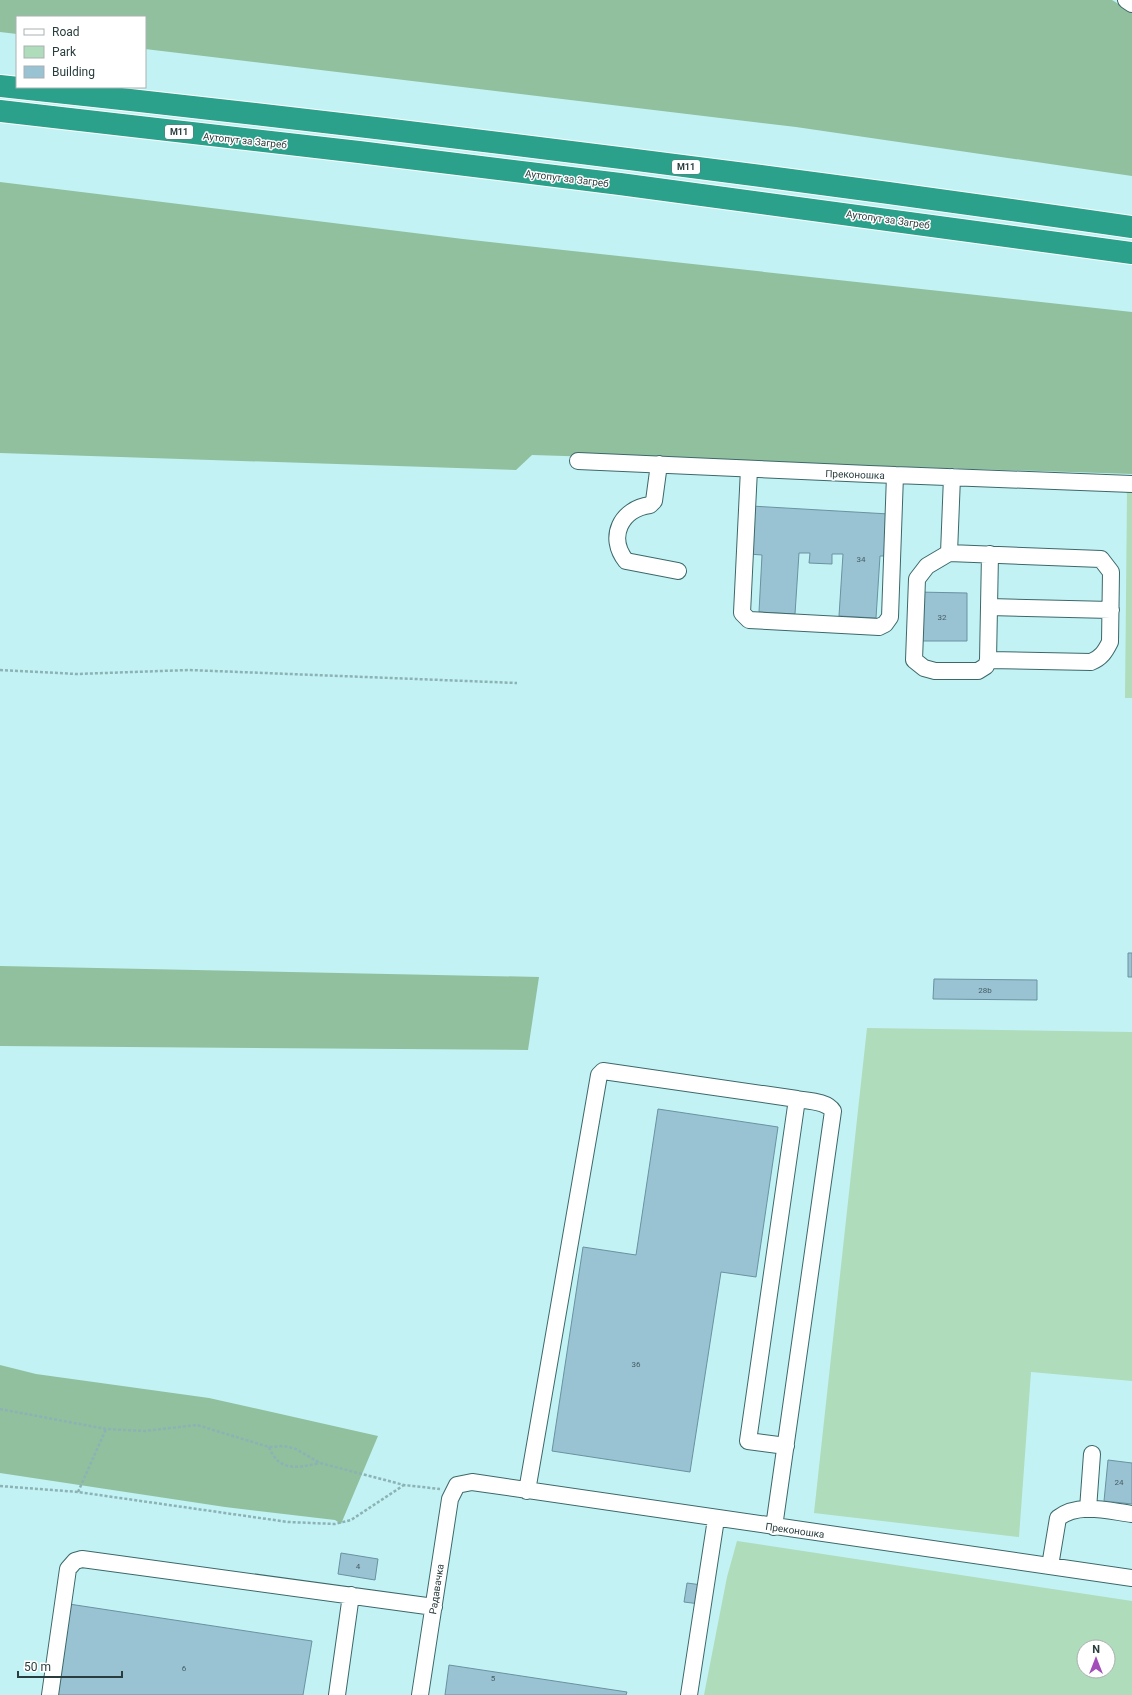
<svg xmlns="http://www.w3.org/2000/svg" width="1132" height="1695" viewBox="0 0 1132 1695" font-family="Roboto,sans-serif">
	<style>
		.green { fill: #afdcbb; fill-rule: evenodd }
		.forest { fill: #91c09e }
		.building { fill: #99c2d2; stroke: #6a92a1 }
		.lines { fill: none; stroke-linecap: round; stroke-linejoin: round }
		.minor-casing { stroke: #3c686a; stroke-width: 18 }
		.highway-casing { stroke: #fff; stroke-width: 24 }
		.path { stroke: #8cb2b4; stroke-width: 2.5; stroke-dasharray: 3 2; stroke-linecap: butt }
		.minor { stroke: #fff; stroke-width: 16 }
		.highway { stroke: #2ba08a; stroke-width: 22 }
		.labels { text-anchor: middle; stroke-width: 3; stroke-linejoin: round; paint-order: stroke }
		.number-label { font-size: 8px; fill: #465e63 }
		.shield { fill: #fff; stroke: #6a7778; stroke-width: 1 }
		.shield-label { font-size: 9px; font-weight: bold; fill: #2a3d3e }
		.street-label { font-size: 10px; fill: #2a3d3e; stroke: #fff }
	</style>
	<rect width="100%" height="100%" fill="#c2f2f4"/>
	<path class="green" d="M 1125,483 L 1132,484 L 1132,698 L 1125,698 L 1127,495 Z
		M 867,1028 L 1132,1032 L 1132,1381 L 1031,1372 L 1019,1537 L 814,1513 Z
		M 737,1541 L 1132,1601 L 1132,1695 L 704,1695 L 727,1577 ZM 1084,1647 L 1108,1647 L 1108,1671 L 1084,1671 Z"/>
	<path class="forest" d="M 0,0 L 1112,0 L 1132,12 L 1132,176 L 796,127 L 145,49 L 145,17 L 17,17 L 17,34 L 0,32 Z
		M 0,182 L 463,239 L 1132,312 L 1132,474 L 532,455 L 516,470 L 0,453 Z
		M 0,966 L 539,977 L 528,1050 L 0,1046 Z
		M 0,1365 L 36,1374 L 209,1398 L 378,1436 L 341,1524 L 335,1520 L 225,1507 L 0,1473 Z"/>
	<path class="building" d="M 751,506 L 889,514 L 887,556 L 880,556 L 876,618 L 839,616 L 843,554 L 832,554 L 832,564 L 809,563 L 810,553 L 799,553 L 795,614 L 759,612 L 762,555 L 749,554 Z
		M 917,592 L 967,593 L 967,641 L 917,641 Z
		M 1128,953 L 1132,953 L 1132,977 L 1128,977 Z
		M 934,979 L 1037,980 L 1037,1000 L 933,999 Z
		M 658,1109 L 778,1127 L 756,1277 L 721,1272 L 690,1472 L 552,1451 L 583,1247 L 636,1255 Z
		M 1108,1460 L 1132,1463 L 1132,1504 L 1104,1501 Z
		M 341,1553 L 378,1559 L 375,1580 L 338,1574 Z
		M 687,1583 L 702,1585 L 700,1604 L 684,1602 Z
		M 69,1604 L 312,1641 L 303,1695 L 57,1695 Z
		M 449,1665 L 627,1692 L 626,1695 L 445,1695 Z"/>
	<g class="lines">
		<g class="minor-casing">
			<path id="minor" d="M 1126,0 L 1132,4
				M 578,461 L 869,474 L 1132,484
				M 659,464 L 654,501 L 650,505 C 621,509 607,537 626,561 L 678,571
				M 749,469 L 742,613 L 749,620 L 879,627 L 885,624 L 890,617 L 895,475
				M 949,553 L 1101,559 L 1111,572 L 1110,642 C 1105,652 1101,658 1091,662 L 988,660 L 986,666 L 978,671 L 935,671 L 924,668 L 914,660 L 917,579 L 927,566 L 949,553 L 952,477
				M 989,607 L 1111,610
				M 988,660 L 990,554
				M 527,1491 L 599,1075 L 603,1071 L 797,1099
				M 1088,1509 L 1092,1454
				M 774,1527 L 833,1111 C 827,1101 808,1101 797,1099 L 748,1441 L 786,1446
				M 1050,1566 L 1058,1518 C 1079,1502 1108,1511 1132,1514
				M 50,1695 L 68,1569 L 75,1561 L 82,1559 L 434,1607
				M 337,1695 L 351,1595
				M 420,1695 L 450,1499 L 457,1485 L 472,1482 L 1132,1578
				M 689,1695 L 716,1519"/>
		</g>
		<g class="highway-casing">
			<path id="highway" d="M 0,86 C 378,126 756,173 1132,227
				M 0,111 L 359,152 L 620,184 L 1132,253"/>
		</g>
		<path class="path" d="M 0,670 L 77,674 L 189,670 L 517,683
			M 0,1409 L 106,1429 L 144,1431 L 197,1425 L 269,1447 L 284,1446 L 296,1449 L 320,1463 L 404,1485 L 440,1489
			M 269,1447 C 279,1472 297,1468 320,1463
			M 0,1486 L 78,1492 L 288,1522 L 335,1524 L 351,1520 L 404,1485
			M 78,1492 L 106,1429"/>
		<use href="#minor" class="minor"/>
		<use href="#highway" class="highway"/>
	</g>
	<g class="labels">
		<g class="number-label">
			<text x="861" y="562">34</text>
			<text x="942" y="620">32</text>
			<text x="985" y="993">28b</text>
			<text x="636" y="1367">36</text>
			<text x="1119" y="1485">24</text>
			<text x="358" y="1569">4</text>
			<text x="184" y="1671">6</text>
			<text x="493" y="1681">5</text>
		</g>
		<g class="shield">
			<rect x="165" y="125" width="28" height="14" rx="3"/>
			<rect x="672" y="160" width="28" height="14" rx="3"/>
		</g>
		<g class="shield-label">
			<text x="179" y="135">M11</text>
			<text x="686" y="170">M11</text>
		</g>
		<g class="street-label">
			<text transform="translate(245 140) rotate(6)" y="4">Аутопут за Загреб</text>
			<text transform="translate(567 178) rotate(7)" y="4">Аутопут за Загреб</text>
			<text transform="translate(888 219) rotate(8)" y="4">Аутопут за Загреб</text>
			<text transform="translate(855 474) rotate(2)" y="4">Преконошка</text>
			<text transform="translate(795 1530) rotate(8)" y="4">Преконошка</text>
			<text transform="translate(436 1589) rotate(-81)" y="4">Радавачка</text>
		</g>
	</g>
	<rect x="16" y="16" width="130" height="72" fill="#ffffff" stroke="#aab1b2"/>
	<rect x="24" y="29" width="20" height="6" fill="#ffffff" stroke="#aab1b2"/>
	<text x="52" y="36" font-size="12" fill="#2a3d3e">Road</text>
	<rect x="24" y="46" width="20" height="12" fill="#afdcbb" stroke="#aab1b2"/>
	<text x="52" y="56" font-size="12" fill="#2a3d3e">Park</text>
	<rect x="24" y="66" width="20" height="12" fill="#99c2d2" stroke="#aab1b2"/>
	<text x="52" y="76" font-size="12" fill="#2a3d3e">Building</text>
	<g transform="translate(1096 1659)"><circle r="19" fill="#ffffff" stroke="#aab1b2"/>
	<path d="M0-3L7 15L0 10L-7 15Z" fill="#a34dbb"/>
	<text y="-6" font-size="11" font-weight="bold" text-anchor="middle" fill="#2a3d3e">N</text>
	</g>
	<path d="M18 1671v6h104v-6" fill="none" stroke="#2a3d3e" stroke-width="2"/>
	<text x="24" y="1671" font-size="12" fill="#2a3d3e" stroke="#ffffff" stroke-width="3" paint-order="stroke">50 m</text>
</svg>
